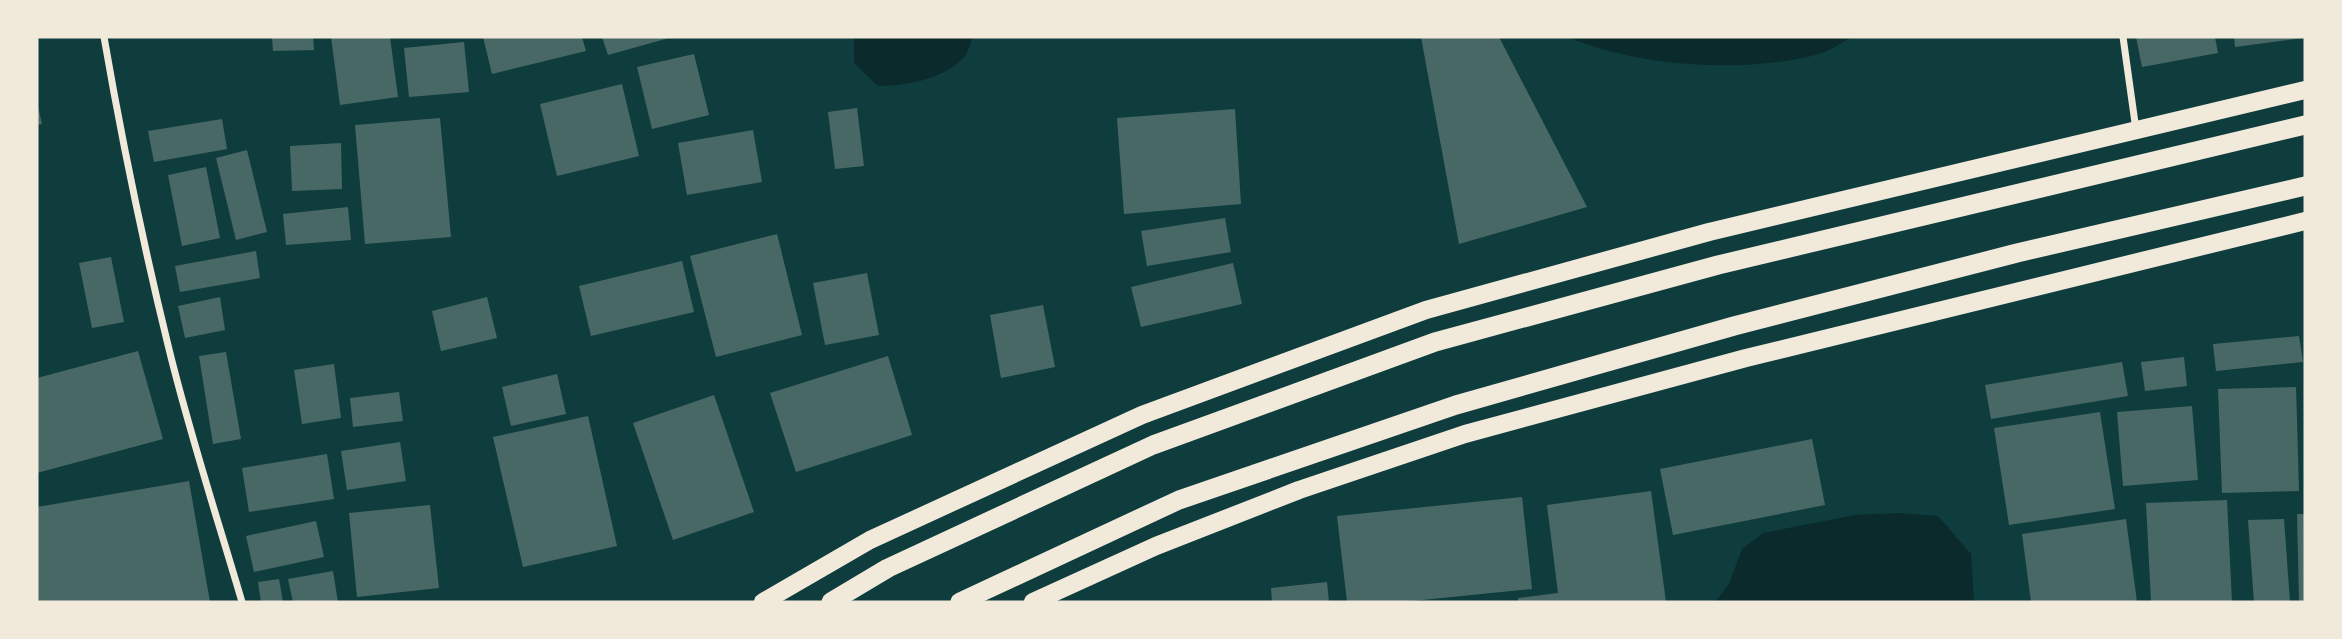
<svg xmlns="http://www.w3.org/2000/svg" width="2342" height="639" viewBox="0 0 2342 639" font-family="'Golos Text',sans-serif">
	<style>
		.water { fill: #0a2a2b }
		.building { fill: #486865 }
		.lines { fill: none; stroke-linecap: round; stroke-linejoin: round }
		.minor { stroke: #f1e9da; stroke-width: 7 }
		.primary { stroke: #f1e9da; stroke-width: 18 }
		.trunk { stroke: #f1e9da; stroke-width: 19 }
	</style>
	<rect width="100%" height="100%" fill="#0f3d3e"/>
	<path class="water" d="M 854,37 L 973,37 C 970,43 968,53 963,58 C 944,79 905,86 878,86 L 854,63 Z
		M 1568,37 L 1853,37 C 1842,42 1830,51 1819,54 C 1745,74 1638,67 1568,37 Z
		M 1900,513 L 1938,516 L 1971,554 L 1974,602 L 1715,602 L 1729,584 L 1742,549 L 1763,533 L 1855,515 Z"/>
	<path class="building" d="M 272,37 L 313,37 L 314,50 L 273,51 Z
		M 331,37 L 390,37 L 398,97 L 340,105 Z
		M 483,37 L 582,37 L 586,51 L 492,74 Z
		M 602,37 L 669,37 L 669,38 L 608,55 Z
		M 1421,37 L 1499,37 L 1587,207 L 1459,244 Z
		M 2136,37 L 2215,37 L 2218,53 L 2142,67 Z
		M 2234,37 L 2303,37 L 2303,38 L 2235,47 Z
		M 464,42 L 469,92 L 409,97 L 404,48 Z
		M 694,54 L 709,115 L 652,129 L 637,67 Z
		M 622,84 L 639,156 L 557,176 L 540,104 Z
		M 37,102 L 42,124 L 37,125 Z
		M 857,108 L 864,166 L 835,169 L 828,112 Z
		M 1235,109 L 1241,204 L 1124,214 L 1117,118 Z
		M 440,118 L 451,237 L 365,244 L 355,125 Z
		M 222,119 L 227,149 L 154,162 L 148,131 Z
		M 753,130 L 762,182 L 687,195 L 678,143 Z
		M 341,143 L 342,189 L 292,191 L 290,146 Z
		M 247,150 L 267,232 L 236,240 L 216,158 Z
		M 206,167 L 220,238 L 182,246 L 168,175 Z
		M 348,207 L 351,240 L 286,245 L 283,214 Z
		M 1225,218 L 1231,252 L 1147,266 L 1141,231 Z
		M 777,234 L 802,335 L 716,357 L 690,256 Z
		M 256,251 L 260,278 L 180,292 L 175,266 Z
		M 111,257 L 124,322 L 92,328 L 79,263 Z
		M 682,261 L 694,312 L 591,336 L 579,286 Z
		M 1233,263 L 1242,304 L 1141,327 L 1131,287 Z
		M 867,273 L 879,335 L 825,345 L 813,283 Z
		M 220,297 L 225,330 L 185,338 L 178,306 Z
		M 487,297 L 497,338 L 441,351 L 432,311 Z
		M 1043,305 L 1055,367 L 1001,378 L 990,315 Z
		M 2299,336 L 2303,362 L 2216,371 L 2213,344 Z
		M 138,351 L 163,439 L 37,473 L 37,378 Z
		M 226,352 L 241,439 L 213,444 L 199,356 Z
		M 888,356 L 912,435 L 796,472 L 770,393 Z
		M 2184,357 L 2187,386 L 2145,391 L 2141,362 Z
		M 2122,362 L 2128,396 L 1991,419 L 1985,385 Z
		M 334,364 L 341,418 L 302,424 L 294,370 Z
		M 557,374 L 566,414 L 511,426 L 502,387 Z
		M 2296,387 L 2299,491 L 2222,493 L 2218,389 Z
		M 399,392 L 403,421 L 353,427 L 350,398 Z
		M 714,395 L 754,512 L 673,540 L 633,423 Z
		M 2192,406 L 2198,480 L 2123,486 L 2117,412 Z
		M 2100,412 L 2115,509 L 2009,525 L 1994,428 Z
		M 588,416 L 617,546 L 523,567 L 493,437 Z
		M 1812,439 L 1825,505 L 1673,535 L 1660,469 Z
		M 400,442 L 406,481 L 347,490 L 341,451 Z
		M 327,454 L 334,499 L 249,512 L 242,468 Z
		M 189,481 L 210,602 L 37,602 L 37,507 Z
		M 1651,491 L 1666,602 L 1518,602 L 1518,598 L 1558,593 L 1547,505 Z
		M 1522,497 L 1532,589 L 1402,602 L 1347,602 L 1337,516 Z
		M 2227,500 L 2232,602 L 2151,602 L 2146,503 Z
		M 430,505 L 439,588 L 357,597 L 349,513 Z
		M 2297,514 L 2305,514 L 2305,602 L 2299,602 Z
		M 2126,519 L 2137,602 L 2031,602 L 2022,534 Z
		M 2284,519 L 2290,602 L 2254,602 L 2248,520 Z
		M 316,521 L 324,557 L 254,572 L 246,536 Z
		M 333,571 L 338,602 L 293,602 L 288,579 Z
		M 279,579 L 283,602 L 261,602 L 258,582 Z
		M 1327,582 L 1329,602 L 1272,602 L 1271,588 Z"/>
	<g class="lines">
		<path class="minor" d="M 104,37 C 122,141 143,243 168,345 C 189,432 217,517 242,602
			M 2123,37 L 2136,130"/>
		<path class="primary" d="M 763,602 L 870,540 L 1142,415 L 1426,310 L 1709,232 L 2305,90
			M 1033,602 L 1156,546 L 1299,490 L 1465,434 L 1746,358 L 2305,221"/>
		<path class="trunk" d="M 831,602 L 888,568 L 1153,445 L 1435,342 L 1718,265 L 2305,125
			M 960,602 L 1179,500 L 1456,405 L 1734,326 L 2017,253 L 2305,186"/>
	</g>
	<rect width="2342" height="639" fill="none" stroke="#f1e9da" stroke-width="77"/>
</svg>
